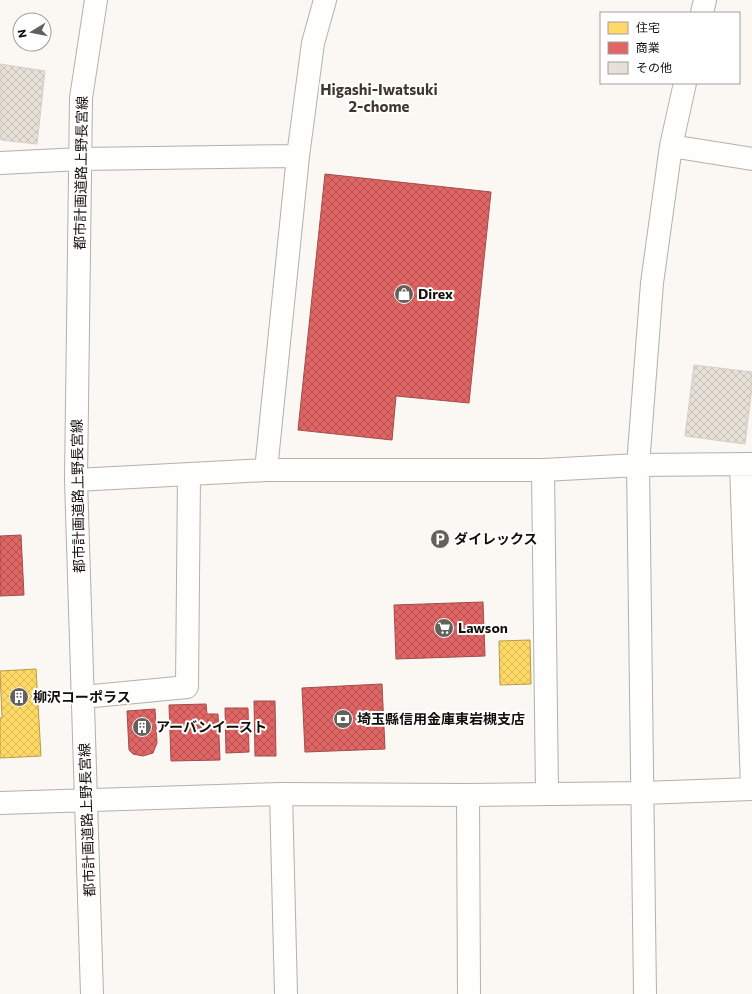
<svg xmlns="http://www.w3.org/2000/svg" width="752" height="994" viewBox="0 0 752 994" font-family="Commissioner,'Noto Sans JP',sans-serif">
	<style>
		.homes { fill: url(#homes-cross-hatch); stroke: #b89c4a }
		.shops { fill: url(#shops-cross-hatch); stroke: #a24c4a }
		.building { fill: url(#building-cross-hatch); stroke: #d2cec9 }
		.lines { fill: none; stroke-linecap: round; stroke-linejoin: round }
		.minor-casing { stroke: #b4b0aa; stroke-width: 24 }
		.minor { stroke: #fefefd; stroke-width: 22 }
		.labels { text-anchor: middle; stroke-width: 4; stroke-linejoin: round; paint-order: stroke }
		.street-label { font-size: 14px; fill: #130f0a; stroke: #fff }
		.poi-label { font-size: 14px; font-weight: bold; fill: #130f0a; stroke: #fff; text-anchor: start }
		.neighbourhood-label { font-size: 15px; font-weight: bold; fill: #3f352a; stroke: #fff }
	</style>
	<defs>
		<pattern id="homes-cross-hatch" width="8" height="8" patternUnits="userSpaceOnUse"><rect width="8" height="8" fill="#ffd966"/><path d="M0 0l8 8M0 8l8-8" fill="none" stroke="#dab957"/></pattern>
		<pattern id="shops-cross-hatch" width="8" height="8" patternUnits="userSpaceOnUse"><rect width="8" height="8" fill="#e06666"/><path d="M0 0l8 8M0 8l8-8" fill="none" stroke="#b45252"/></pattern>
		<pattern id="building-cross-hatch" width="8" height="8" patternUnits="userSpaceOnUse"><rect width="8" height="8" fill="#e7e0d7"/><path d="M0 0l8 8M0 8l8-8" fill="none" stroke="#c5bfb7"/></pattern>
	</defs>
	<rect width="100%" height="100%" fill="#fbf7f2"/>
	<path class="homes" d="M 530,640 L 531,684 L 500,685 L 499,641 Z
		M 36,669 L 41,756 L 0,758 L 0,718 L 2,718 L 0,671 Z"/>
	<path class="shops" d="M 325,174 L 491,192 L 469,403 L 396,396 L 392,440 L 298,430 Z
		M 21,535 L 24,595 L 0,596 L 0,536 Z
		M 483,602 L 485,656 L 396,659 L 394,605 Z
		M 382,684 L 385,749 L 305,752 L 302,688 Z
		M 254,701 L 275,701 L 276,756 L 255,756 Z
		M 206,704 L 207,714 L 218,714 L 220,760 L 171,761 L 169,705 Z
		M 225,708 L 248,708 L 249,752 L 226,753 Z
		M 155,709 L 157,743 L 153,753 L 143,756 L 133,754 L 129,750 L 127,711 Z"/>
	<path class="building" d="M 0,64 L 45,71 L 37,144 L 1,140 L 0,138 Z
		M 694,365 L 752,372 L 752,387 L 745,444 L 685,436 Z"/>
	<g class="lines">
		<g class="minor-casing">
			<path id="minor" d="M 702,13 L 705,0
				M 671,146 L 752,159
				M 0,163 L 81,159 L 298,156
				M 741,464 L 752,789
				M 266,470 L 298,156 L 313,43 L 325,0
				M 543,470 L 547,793
				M 76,480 L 266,470 L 543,470 L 638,465 L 752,464
				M 83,697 L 187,687 L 189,474
				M 281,794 L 286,994
				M 468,795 L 469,994
				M 0,803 L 281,794 L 468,795 L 643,793 L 752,789
				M 92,994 L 76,480 L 81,98 L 96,0
				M 645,994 L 638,465 L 652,283 L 671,146 L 685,83"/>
		</g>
		<use href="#minor" class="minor"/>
	</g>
	<defs>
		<g id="shop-disc" transform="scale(1)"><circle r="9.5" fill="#64605b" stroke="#fff"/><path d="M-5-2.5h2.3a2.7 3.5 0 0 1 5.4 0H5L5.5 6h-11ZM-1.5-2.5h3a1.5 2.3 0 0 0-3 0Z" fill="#fff"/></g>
		<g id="parking-disc" transform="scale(1)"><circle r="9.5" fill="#64605b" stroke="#fff"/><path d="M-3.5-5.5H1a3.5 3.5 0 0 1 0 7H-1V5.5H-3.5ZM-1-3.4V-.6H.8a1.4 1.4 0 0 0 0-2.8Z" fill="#fff"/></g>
		<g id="supermarket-disc" transform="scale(1)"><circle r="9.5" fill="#64605b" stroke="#fff"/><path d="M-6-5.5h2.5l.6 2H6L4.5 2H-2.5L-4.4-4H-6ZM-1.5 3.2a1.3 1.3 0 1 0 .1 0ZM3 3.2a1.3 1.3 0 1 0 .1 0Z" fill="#fff"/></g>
		<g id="building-disc" transform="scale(1)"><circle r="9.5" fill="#64605b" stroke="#fff"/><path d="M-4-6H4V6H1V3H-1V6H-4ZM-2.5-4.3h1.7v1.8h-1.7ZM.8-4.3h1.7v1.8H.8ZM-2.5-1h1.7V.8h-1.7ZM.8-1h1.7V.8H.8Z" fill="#fff"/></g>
		<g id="bank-disc" transform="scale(1)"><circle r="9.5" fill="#64605b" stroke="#fff"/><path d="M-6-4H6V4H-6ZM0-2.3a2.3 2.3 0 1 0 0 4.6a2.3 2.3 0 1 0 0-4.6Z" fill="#fff"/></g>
	</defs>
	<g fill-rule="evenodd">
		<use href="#shop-disc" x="404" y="294"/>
		<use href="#parking-disc" x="440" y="539"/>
		<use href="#supermarket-disc" x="444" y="628"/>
		<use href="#building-disc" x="19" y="697"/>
		<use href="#bank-disc" x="343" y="719"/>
		<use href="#building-disc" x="142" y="727"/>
	</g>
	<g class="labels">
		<g class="street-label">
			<text transform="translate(81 173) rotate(-89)" y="5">都市計画道路上野長宮線</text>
			<text transform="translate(78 496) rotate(-91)" y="5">都市計画道路上野長宮線</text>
			<text transform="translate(87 820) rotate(-92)" y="5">都市計画道路上野長宮線</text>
		</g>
		<g class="poi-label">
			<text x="418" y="299">Direx</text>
			<text x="454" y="544">ダイレックス</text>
			<text x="458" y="633">Lawson</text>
			<text x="33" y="702">柳沢コーポラス</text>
			<text x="357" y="724">埼玉縣信用金庫東岩槻支店</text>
			<text x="156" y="732">アーバンイースト</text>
		</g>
		<g class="neighbourhood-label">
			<text x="379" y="95">Higashi-Iwatsuki<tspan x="379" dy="17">2-chome</tspan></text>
		</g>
	</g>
	<rect x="600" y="12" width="140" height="72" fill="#ffffff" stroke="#a19f9d"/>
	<rect x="608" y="22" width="20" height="12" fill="#ffd966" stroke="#a19f9d"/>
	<text x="636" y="32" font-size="12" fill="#130f0a">住宅</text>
	<rect x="608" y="42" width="20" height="12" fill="#e06666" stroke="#a19f9d"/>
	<text x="636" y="52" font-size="12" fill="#130f0a">商業</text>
	<rect x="608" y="62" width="20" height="12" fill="#e7e0d7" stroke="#a19f9d"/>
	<text x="636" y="72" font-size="12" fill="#130f0a">その他</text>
	<g transform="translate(32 32) rotate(260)"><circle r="19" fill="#ffffff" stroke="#a19f9d"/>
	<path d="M0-3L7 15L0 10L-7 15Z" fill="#64605b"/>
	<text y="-6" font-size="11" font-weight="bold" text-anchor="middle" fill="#130f0a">N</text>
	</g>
</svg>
